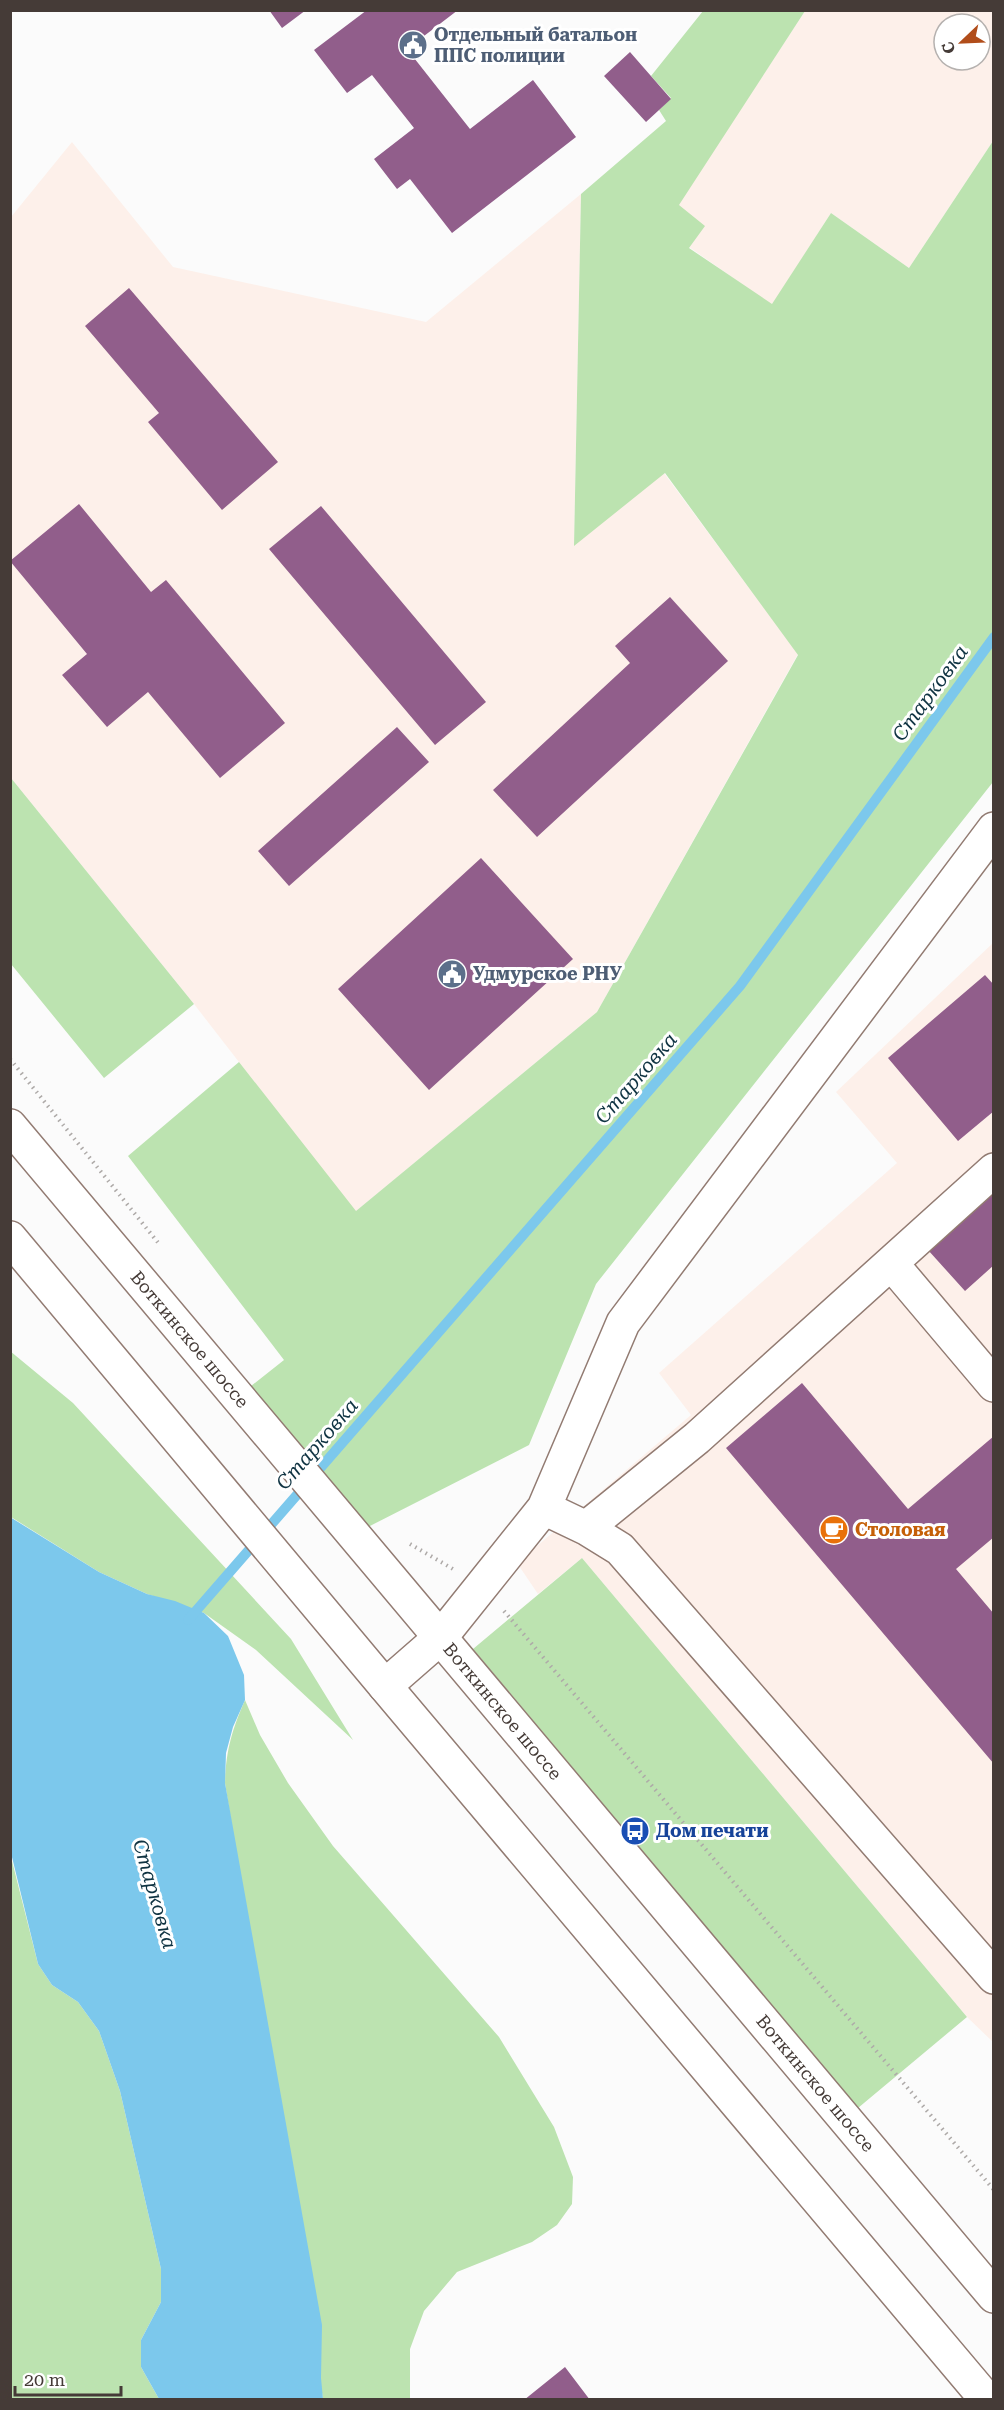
<svg xmlns="http://www.w3.org/2000/svg" width="1004" height="2410" viewBox="0 0 1004 2410" font-family="'Roboto Serif',serif">
	<style>
		.built { fill: #fdf0ea; fill-rule: evenodd }
		.green { fill: #bce3b0 }
		.water { fill: #7cc8ec }
		.lines { fill: none; stroke-linecap: round; stroke-linejoin: round }
		.stream { stroke: #7cc8ec; stroke-width: 10 }
		.building { fill: #915e8b }
		.minor-casing { stroke: #927b72; stroke-width: 36 }
		.major-casing { stroke: #927b72; stroke-width: 36 }
		.path { stroke: #aeaaa8; stroke-width: 4; stroke-dasharray: 1.5 4.5; stroke-linecap: butt }
		.minor { stroke: #fff; stroke-width: 33 }
		.major { stroke: #fff; stroke-width: 33 }
		.labels { text-anchor: middle; stroke-width: 6; stroke-linejoin: round; paint-order: stroke }
		.service-label { font-size: 18px; font-weight: bold; fill: #4e5e75; stroke: #fff; text-anchor: start }
		.street-label { font-size: 18px; fill: #453b37; stroke: #fff }
		.food-label { font-size: 18px; font-weight: bold; fill: #c56008; stroke: #fff; text-anchor: start }
		.transit-label { font-size: 18px; font-weight: bold; fill: #164399; stroke: #fff; text-anchor: start }
		.water-label { font-size: 20px; font-style: italic; fill: #0f3342; stroke: #fff }
	</style>
	<rect width="100%" height="100%" fill="#fbfbfb"/>
	<path class="built" d="M 805,11 L 993,11 L 993,141 L 909,268 L 831,213 L 772,305 L 689,247 L 678,205 ZM 944,24 L 980,24 L 980,60 L 944,60 Z
		M 72,142 L 173,267 L 426,322 L 581,194 L 574,545 L 664,473 L 798,654 L 597,1012 L 355,1212 L 194,1004 L 11,778 L 11,217 Z
		M 993,943 L 993,2042 L 967,2017 L 582,1558 L 538,1594 L 517,1563 L 691,1415 L 659,1373 L 897,1163 L 836,1092 Z"/>
	<path class="green" d="M 703,11 L 805,11 L 679,205 L 705,226 L 689,248 L 772,304 L 831,213 L 909,268 L 993,141 L 993,782 L 596,1284 L 529,1445 L 364,1529 L 251,1386 L 284,1360 L 128,1156 L 239,1062 L 356,1211 L 597,1012 L 798,655 L 665,473 L 574,546 L 581,194 L 666,121 L 659,110 L 671,98 L 651,76 Z
		M 11,778 L 194,1004 L 104,1078 L 11,964 Z
		M 10,1351 L 73,1403 L 291,1639 L 353,1740 L 256,1650 L 204,1613 L 147,1594 L 99,1572 L 11,1517 Z
		M 582,1558 L 967,2017 L 858,2108 L 473,1649 Z
		M 245,1700 L 260,1735 L 288,1783 L 333,1846 L 499,2037 L 554,2127 L 573,2177 L 572,2204 L 557,2225 L 532,2242 L 457,2272 L 424,2311 L 410,2349 L 410,2399 L 323,2399 L 225,1783 C 226,1750 232,1730 245,1700 Z
		M 10,1853 L 38,1964 L 52,1985 L 78,2002 L 99,2031 L 120,2091 L 161,2269 L 161,2302 L 141,2340 L 141,2367 L 159,2399 L 11,2399 Z"/>
	<path class="water" d="M 10,1517 L 99,1572 L 147,1594 L 175,1601 L 204,1613 L 228,1636 L 244,1675 L 245,1700 L 233,1727 L 226,1753 L 225,1783 L 322,2325 L 321,2378 L 323,2399 L 159,2399 L 141,2367 L 141,2340 L 161,2302 L 161,2269 L 120,2091 L 99,2031 L 78,2002 L 52,1985 L 38,1964 L 11,1853 Z"/>
	<g class="lines">
		<path class="stream" d="M 188,1620 L 740,986 L 994,637"/>
	</g>
	<path class="building" d="M 269,10 L 306,10 L 282,28 Z
		M 367,10 L 458,10 L 407,49 L 470,129 L 533,80 L 576,137 L 452,233 L 410,179 L 397,189 L 374,159 L 414,128 L 372,75 L 347,93 L 314,50 Z
		M 630,52 L 671,99 L 646,122 L 604,76 Z
		M 129,288 L 278,462 L 222,510 L 148,422 L 159,413 L 85,326 Z
		M 79,504 L 151,592 L 166,580 L 285,723 L 220,778 L 148,692 L 107,727 L 62,675 L 87,654 L 10,561 Z
		M 321,506 L 486,702 L 435,745 L 269,549 Z
		M 670,597 L 728,661 L 537,837 L 493,790 L 630,663 L 615,646 Z
		M 397,727 L 429,762 L 289,886 L 258,851 Z
		M 481,858 L 573,959 L 429,1090 L 338,989 Z
		M 985,975 L 994,985 L 994,1111 L 958,1141 L 888,1058 Z
		M 994,1191 L 994,1265 L 965,1291 L 928,1250 Z
		M 802,1383 L 908,1509 L 994,1436 L 994,1537 L 956,1569 L 994,1614 L 994,1764 L 726,1448 Z
		M 565,2367 L 590,2400 L 524,2400 Z"/>
	<g class="lines">
		<g class="minor-casing">
			<path id="minor" d="M 891,1263 L 994,1385
				M 544,1508 L 586,1528 L 620,1549 L 994,1977
				M 586,1528 L 697,1438 L 994,1170
				M 385,1686 L 440,1638 L 544,1508 L 623,1323 L 994,829"/>
		</g>
		<g class="major-casing">
			<g id="major">
				<path id="s1" d="M 10,1126 L 994,2296"/>
				<path d="M 10,1238 L 385,1686 L 987,2400"/>
			</g>
		</g>
		<path class="path" d="M 10,1059 L 160,1245
			M 410,1544 L 453,1569
			M 504,1611 L 994,2190"/>
		<use href="#minor" class="minor"/>
		<use href="#major" class="major"/>
	</g>
	<defs>
		<g id="civic-disc" transform="scale(1.5)"><circle r="9.5" fill="#5c6f8a" stroke="#fff"/><path d="M-.6-6.5H3V-4.5H.6V-3L4-1V1h2V6H-6V1h2V-1L-.6-3ZM-1.2 2.5V6h2.4V2.5Z" fill="#fff"/></g>
		<g id="cafe-disc" transform="scale(1.5)"><circle r="9.5" fill="#e8710a" stroke="#fff"/><path d="M-5.5-4.5H6V0H3Q3 3.5 0 3.5H-2.5Q-5.5 3.5-5.5 0ZM3-3.2v2h1.7v-2ZM-6 4.5H4V6H-6Z" fill="#fff"/></g>
		<g id="bus-disc" transform="scale(1.5)"><circle r="9.5" fill="#1a4fb4" stroke="#fff"/><path d="M-5-6H5V4H4V6H2V4H-2V6H-4V4H-5ZM-3.5-4V0h7V-4ZM-3.5 1.2v1.5H-2V1.2ZM2 1.2v1.5H3.5V1.2Z" fill="#fff"/></g>
	</defs>
	<g fill-rule="evenodd">
		<use href="#civic-disc" x="413" y="45"/>
		<use href="#civic-disc" x="452" y="974"/>
		<use href="#cafe-disc" x="834" y="1530"/>
		<use href="#bus-disc" x="635" y="1831"/>
	</g>
	<g class="labels">
		<g class="service-label">
			<text x="434" y="41">Отдельный батальон<tspan x="434" dy="21">ППС полиции</tspan></text>
			<text x="473" y="980">Удмурское РНУ</text>
		</g>
		<g class="street-label">
			<text dy="6" stroke="none"><textPath href="#s1" startOffset="279">Воткинское шоссе</textPath></text>
			<text dy="6" stroke="none"><textPath href="#s1" startOffset="765">Воткинское шоссе</textPath></text>
			<text dy="6" stroke="none"><textPath href="#s1" startOffset="1251">Воткинское шоссе</textPath></text>
		</g>
		<g class="food-label">
			<text x="855" y="1536">Столовая</text>
		</g>
		<g class="transit-label">
			<text x="656" y="1837">Дом печати</text>
		</g>
		<g class="water-label">
			<text transform="translate(930 693) rotate(-54)" y="7">Старковка</text>
			<text transform="translate(636 1078) rotate(-49)" y="7">Старковка</text>
			<text transform="translate(317 1444) rotate(-49)" y="7">Старковка</text>
			<text transform="translate(155 1894) rotate(74)" y="7">Старковка</text>
		</g>
	</g>
	<rect width="1004" height="2410" fill="none" stroke="#453b37" stroke-width="24"/>
	<g transform="translate(962 42) rotate(247)"><circle r="28" fill="#ffffff" stroke="#b5b1af" stroke-width="1.5"/>
	<path d="M0-4.5L10 22L0 15L-10 22Z" fill="#b14d1a"/>
	<text y="-9" font-size="16" font-weight="bold" text-anchor="middle" fill="#453b37">С</text>
	</g>
	<path d="M15 2386v9h106v-9" fill="none" stroke="#453b37" stroke-width="3"/>
	<text x="24" y="2386" font-size="18" fill="#453b37" stroke="#ffffff" stroke-width="4.5" paint-order="stroke">20 m</text>
</svg>
